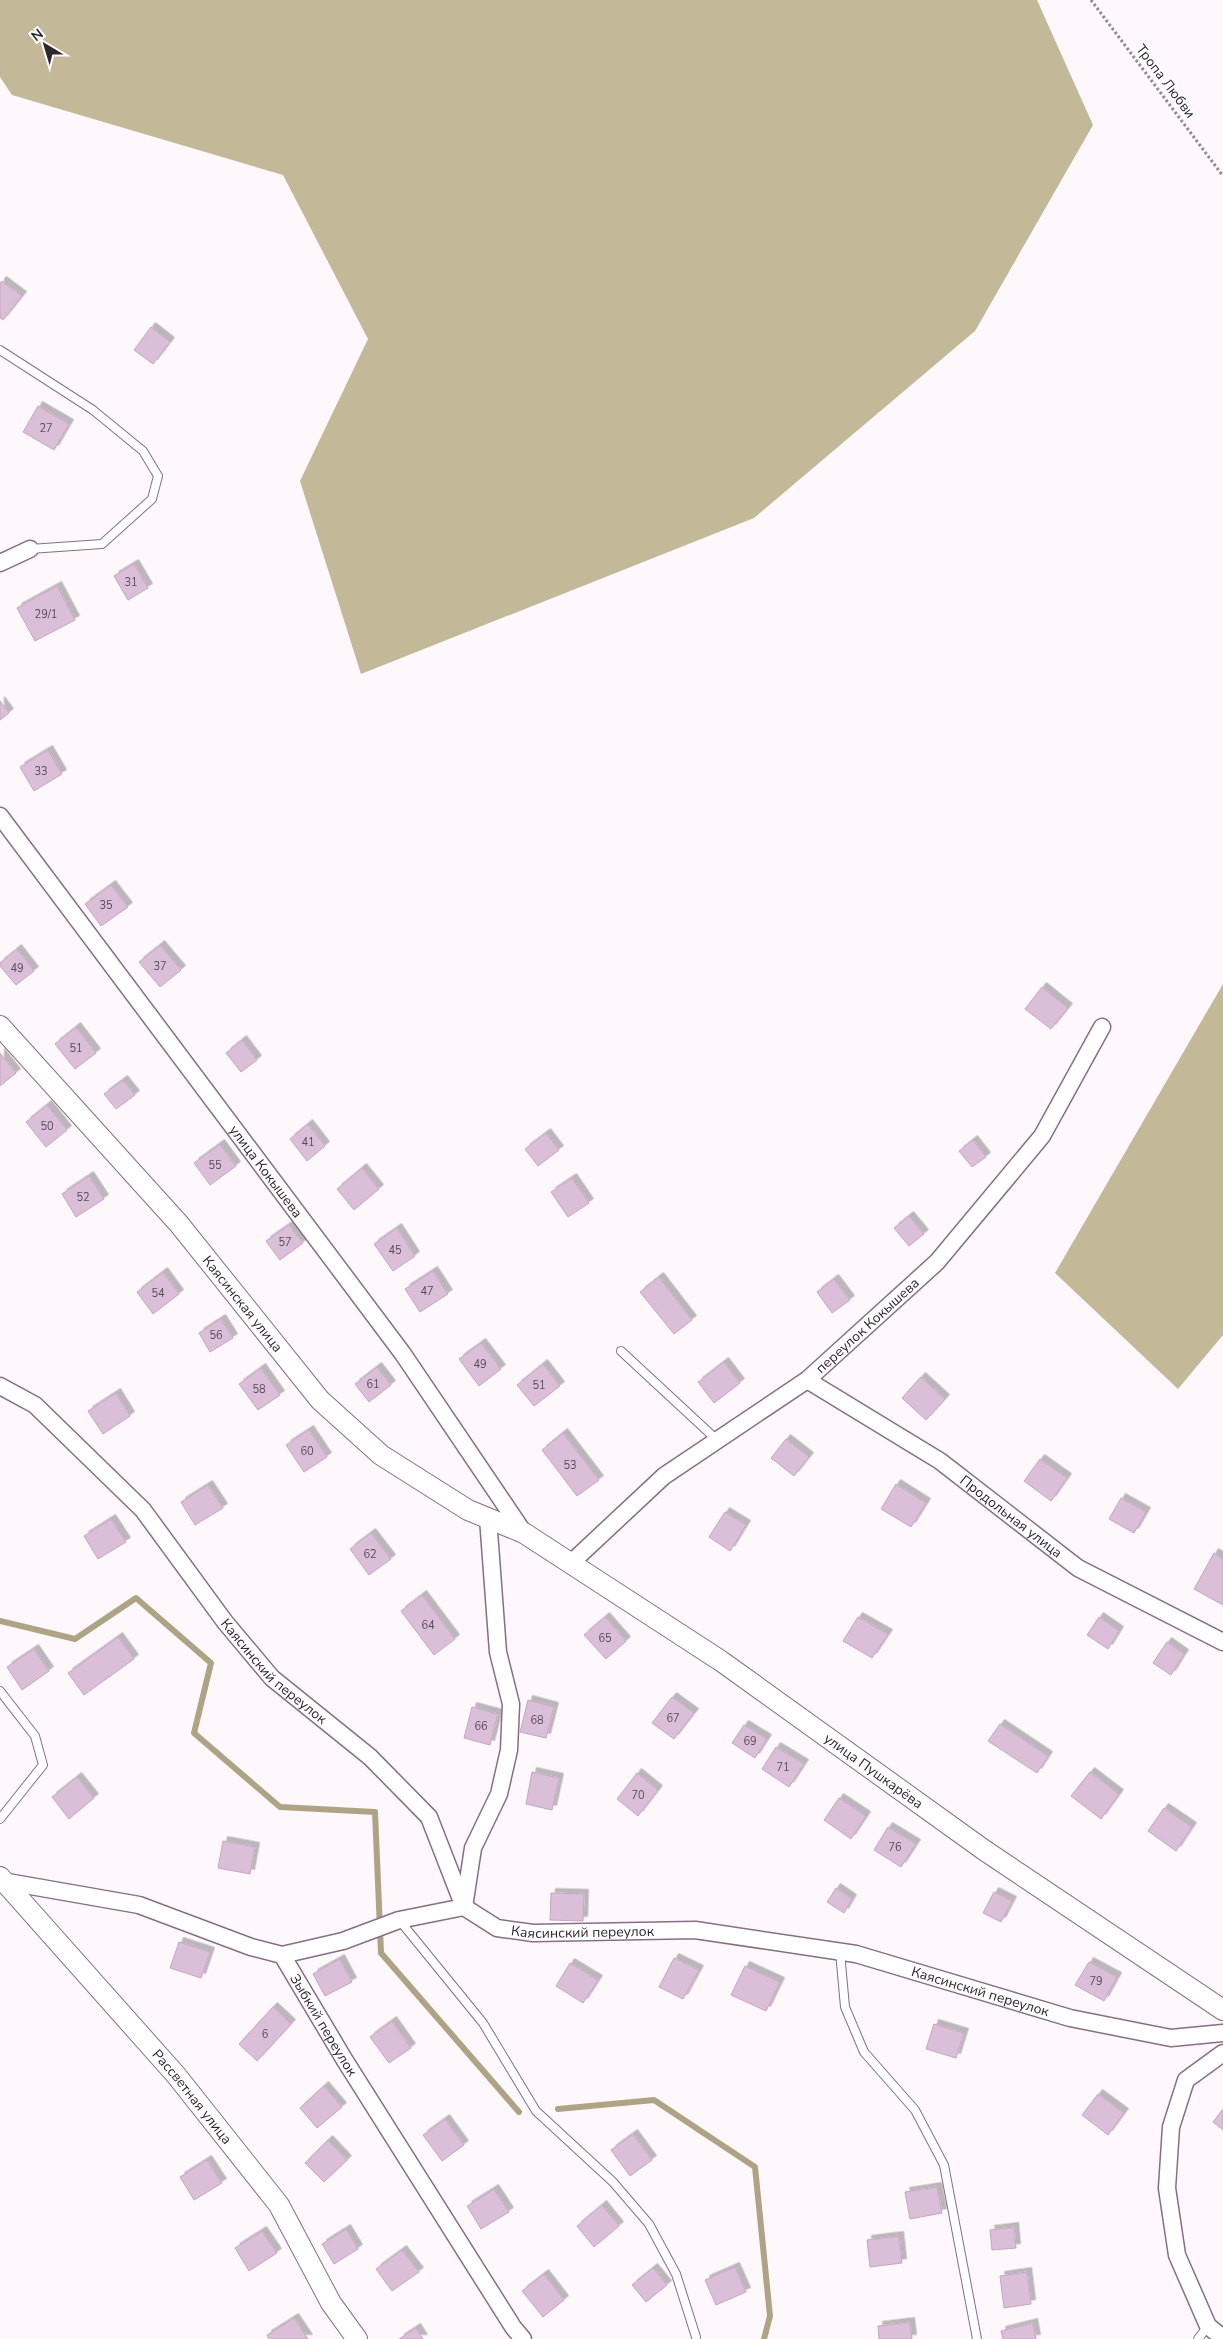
<svg xmlns="http://www.w3.org/2000/svg" width="1223" height="2339" viewBox="0 0 1223 2339" font-family="'Nunito Sans',sans-serif">
	<style>
		.forest { fill: #c3b898 }
		.lines { fill: none; stroke-linecap: round; stroke-linejoin: round }
		.stream { stroke: #aea485; stroke-width: 6 }
		.building { fill: #dbbed7; stroke: #c3a7bf; filter: url(#shadow) }
		.service-casing { stroke: #886e85; stroke-width: 10 }
		.minor-casing { stroke: #886e85; stroke-width: 19 }
		.tertiary-casing { stroke: #886e85; stroke-width: 22 }
		.path { stroke: #938a92; stroke-width: 3; stroke-dasharray: 2.5 2.5; stroke-linecap: butt }
		.service { stroke: #fff; stroke-width: 8 }
		.minor { stroke: #fff; stroke-width: 16 }
		.tertiary { stroke: #fff; stroke-width: 20 }
		.labels { text-anchor: middle; stroke-width: 4; stroke-linejoin: round; paint-order: stroke }
		.number-label { font-size: 11px; fill: #5c4c5a }
		.street-label { font-size: 14px; fill: #312630; stroke: #fff }
	</style>
	<defs>
		<filter id="shadow"><feDropShadow dx="4.5" dy="-4.5" stdDeviation="0" flood-color="#0004"/></filter>
	</defs>
	<rect width="100%" height="100%" fill="#fef8fd"/>
	<path class="forest" d="M 0,0 L 1037,0 L 1093,125 L 975,331 L 754,518 L 361,674 L 300,481 L 368,339 L 283,175 L 12,95 L 0,77 Z
		M 1223,984 L 1223,1335 L 1178,1389 L 1055,1273 Z"/>
	<g class="lines">
		<path class="stream" d="M 0,1621 L 75,1639 L 136,1598 L 211,1663 L 194,1733 L 280,1807 L 375,1812 L 381,1953 L 519,2112
			M 558,2109 L 654,2100 L 755,2167 L 770,2316 L 764,2339"/>
	</g>
	<path class="building" d="M 2,281 L 22,296 L 3,320 L 0,318 L 0,283 Z
		M 151,327 L 170,342 L 153,364 L 134,350 Z
		M 38,406 L 69,424 L 54,450 L 23,432 Z
		M 134,564 L 148,588 L 128,600 L 114,576 Z
		M 57,586 L 75,620 L 35,641 L 17,608 Z
		M 0,701 L 9,713 L 0,720 Z
		M 48,750 L 62,774 L 34,791 L 20,767 Z
		M 111,885 L 128,907 L 101,926 L 85,904 Z
		M 160,945 L 181,970 L 160,987 L 139,962 Z
		M 17,949 L 34,971 L 16,985 L 0,966 L 0,963 Z
		M 1042,987 L 1068,1008 L 1051,1029 L 1025,1009 Z
		M 76,1027 L 96,1053 L 75,1069 L 55,1044 Z
		M 242,1040 L 257,1060 L 241,1072 L 226,1053 Z
		M 0,1053 L 16,1073 L 0,1086 Z
		M 123,1080 L 135,1095 L 116,1109 L 104,1094 Z
		M 47,1105 L 67,1130 L 46,1147 L 26,1122 Z
		M 308,1124 L 325,1146 L 307,1161 L 290,1139 Z
		M 546,1133 L 559,1150 L 538,1166 L 525,1149 Z
		M 973,1140 L 986,1157 L 972,1167 L 959,1151 Z
		M 220,1144 L 236,1166 L 210,1185 L 194,1163 Z
		M 362,1168 L 379,1189 L 354,1210 L 337,1189 Z
		M 89,1176 L 104,1199 L 76,1217 L 62,1194 Z
		M 572,1178 L 589,1203 L 568,1217 L 551,1192 Z
		M 909,1216 L 924,1234 L 909,1246 L 894,1228 Z
		M 289,1225 L 303,1243 L 280,1260 L 266,1241 Z
		M 397,1228 L 415,1256 L 393,1271 L 374,1244 Z
		M 433,1271 L 448,1294 L 420,1312 L 405,1289 Z
		M 163,1272 L 179,1294 L 153,1314 L 137,1292 Z
		M 659,1277 L 692,1320 L 674,1334 L 640,1292 Z
		M 834,1279 L 850,1300 L 832,1313 L 817,1292 Z
		M 221,1319 L 233,1338 L 210,1352 L 199,1333 Z
		M 481,1343 L 501,1369 L 479,1386 L 459,1359 Z
		M 724,1362 L 740,1383 L 714,1403 L 698,1382 Z
		M 543,1364 L 560,1386 L 534,1406 L 517,1385 Z
		M 377,1367 L 391,1385 L 369,1402 L 355,1384 Z
		M 261,1368 L 280,1395 L 258,1410 L 239,1384 Z
		M 921,1377 L 945,1399 L 926,1420 L 902,1398 Z
		M 116,1393 L 130,1416 L 103,1434 L 88,1411 Z
		M 309,1430 L 327,1457 L 304,1472 L 286,1445 Z
		M 563,1433 L 599,1480 L 577,1496 L 542,1450 Z
		M 786,1439 L 809,1457 L 794,1476 L 771,1458 Z
		M 1040,1459 L 1067,1478 L 1051,1501 L 1024,1481 Z
		M 896,1484 L 926,1503 L 911,1527 L 881,1509 Z
		M 208,1485 L 223,1508 L 195,1525 L 181,1502 Z
		M 1121,1498 L 1146,1512 L 1134,1533 L 1109,1519 Z
		M 725,1512 L 746,1525 L 730,1551 L 709,1537 Z
		M 111,1519 L 126,1542 L 98,1559 L 84,1536 Z
		M 371,1533 L 391,1559 L 369,1575 L 350,1549 Z
		M 1214,1553 L 1223,1559 L 1223,1605 L 1194,1589 Z
		M 422,1595 L 455,1639 L 434,1655 L 401,1611 Z
		M 605,1617 L 626,1641 L 606,1659 L 584,1635 Z
		M 858,1617 L 888,1634 L 872,1658 L 843,1641 Z
		M 1099,1617 L 1119,1631 L 1108,1649 L 1087,1635 Z
		M 118,1637 L 134,1659 L 84,1695 L 68,1673 Z
		M 1167,1642 L 1184,1654 L 1171,1675 L 1153,1663 Z
		M 34,1649 L 49,1671 L 22,1690 L 7,1667 Z
		M 672,1697 L 694,1713 L 674,1739 L 652,1723 Z
		M 528,1700 L 554,1707 L 546,1738 L 520,1732 Z
		M 472,1707 L 498,1714 L 490,1745 L 464,1738 Z
		M 1000,1724 L 1048,1756 L 1037,1773 L 988,1741 Z
		M 744,1725 L 767,1739 L 755,1758 L 732,1743 Z
		M 776,1747 L 804,1764 L 789,1787 L 762,1769 Z
		M 532,1772 L 559,1778 L 552,1810 L 526,1804 Z
		M 1090,1772 L 1119,1794 L 1101,1819 L 1071,1796 Z
		M 637,1773 L 658,1790 L 638,1816 L 617,1799 Z
		M 77,1777 L 94,1798 L 69,1819 L 52,1797 Z
		M 839,1798 L 866,1816 L 851,1839 L 824,1820 Z
		M 1164,1808 L 1192,1827 L 1176,1851 L 1148,1831 Z
		M 888,1827 L 916,1844 L 901,1867 L 874,1850 Z
		M 223,1841 L 255,1847 L 250,1874 L 218,1868 Z
		M 836,1888 L 852,1899 L 844,1913 L 827,1902 Z
		M 994,1892 L 1012,1901 L 1001,1922 L 983,1913 Z
		M 551,1893 L 584,1894 L 583,1921 L 550,1920 Z
		M 179,1942 L 210,1952 L 201,1978 L 170,1968 Z
		M 674,1958 L 699,1970 L 683,1999 L 659,1987 Z
		M 340,1959 L 352,1982 L 325,1996 L 313,1974 Z
		M 1089,1962 L 1117,1977 L 1104,2001 L 1075,1985 Z
		M 570,1963 L 598,1980 L 583,2003 L 556,1986 Z
		M 745,1966 L 780,1982 L 766,2011 L 731,1995 Z
		M 273,2007 L 291,2024 L 257,2061 L 239,2044 Z
		M 392,2021 L 411,2048 L 389,2063 L 370,2037 Z
		M 934,2024 L 964,2033 L 956,2058 L 926,2049 Z
		M 324,2086 L 342,2107 L 317,2128 L 300,2108 Z
		M 1098,2094 L 1124,2113 L 1108,2135 L 1082,2115 Z
		M 1223,2109 L 1223,2130 L 1213,2122 Z
		M 445,2119 L 464,2145 L 442,2161 L 423,2135 Z
		M 633,2134 L 652,2160 L 630,2176 L 611,2150 Z
		M 328,2140 L 347,2160 L 324,2182 L 305,2163 Z
		M 207,2160 L 222,2183 L 194,2200 L 180,2177 Z
		M 937,2187 L 942,2213 L 910,2219 L 905,2192 Z
		M 494,2189 L 509,2212 L 481,2229 L 467,2206 Z
		M 602,2205 L 619,2226 L 594,2247 L 577,2226 Z
		M 1014,2227 L 1016,2248 L 992,2250 L 990,2230 Z
		M 346,2229 L 358,2249 L 334,2264 L 322,2244 Z
		M 262,2231 L 277,2253 L 249,2271 L 235,2248 Z
		M 899,2236 L 902,2263 L 870,2267 L 867,2240 Z
		M 402,2250 L 419,2272 L 392,2291 L 376,2269 Z
		M 735,2267 L 746,2292 L 716,2305 L 705,2280 Z
		M 653,2268 L 667,2285 L 646,2302 L 632,2285 Z
		M 1027,2272 L 1031,2304 L 1004,2308 L 1000,2276 Z
		M 544,2274 L 564,2300 L 543,2317 L 522,2291 Z
		M 294,2318 L 308,2339 L 269,2339 L 267,2335 Z
		M 910,2322 L 912,2339 L 879,2339 L 878,2326 Z
		M 1033,2323 L 1036,2339 L 1003,2339 L 1001,2331 Z
		M 416,2328 L 423,2339 L 399,2339 Z"/>
	<g class="lines">
		<g class="service-casing">
			<path id="service" d="M 0,350 L 93,410 L 143,451 L 158,476 L 152,499 L 102,544 L 30,549
				M 621,1351 L 717,1440
				M 0,1691 L 35,1736 L 43,1765 L 0,1819
				M 400,1921 L 483,2023 L 536,2111 L 613,2182 L 649,2224 L 676,2274 L 696,2337
				M 840,1952 L 845,2007 L 864,2052 L 915,2110 L 944,2165 L 977,2339
				M 1198,2339 L 1208,2326"/>
		</g>
		<g class="minor-casing">
			<g id="minor">
				<path d="M 0,563 L 30,549"/>
				<path id="s1" d="M 0,816 L 403,1354 L 524,1533"/>
				<path id="s2" d="M 807,1380 L 940,1461 L 1078,1568 L 1223,1642"/>
				<path id="s3" d="M 0,1386 L 35,1405 L 143,1510 L 225,1622 L 272,1678 L 370,1757 L 429,1817 L 464,1907 L 497,1928 L 533,1933 L 695,1930 L 856,1954 L 1070,2018 L 1171,2038 L 1223,2033"/>
				<path id="s4" d="M 571,1563 L 664,1476 L 807,1380 L 937,1262 L 1042,1136 L 1102,1027"/>
				<path id="s5" d="M 2,1881 L 139,1905 L 251,1947 L 282,1955 L 344,2059 L 513,2327 L 523,2339"/>
				<path d="M 282,1955 L 343,1941 L 399,1920 L 464,1907 L 473,1848 L 499,1794 L 509,1750 L 511,1704 L 498,1652 L 488,1518"/>
				<path d="M 1223,2053 L 1186,2080 L 1171,2127 L 1167,2188 L 1177,2255 L 1208,2326 L 1223,2338"/>
			</g>
		</g>
		<g class="tertiary-casing">
			<g id="tertiary">
				<path id="s6" d="M 0,1026 L 179,1224 L 320,1400 L 381,1455 L 468,1510 L 524,1533 L 721,1661 L 984,1850 L 1223,2010"/>
				<path id="s7" d="M 0,1877 L 176,2075 L 279,2205 L 331,2303 L 357,2339"/>
			</g>
		</g>
		<path class="path" d="M 1091,0 L 1223,176"/>
		<use href="#service" class="service"/>
		<use href="#minor" class="minor"/>
		<use href="#tertiary" class="tertiary"/>
	</g>
	<g class="labels">
		<g class="number-label">
			<text x="46" y="432">27</text>
			<text x="131" y="586">31</text>
			<text x="46" y="618">29/1</text>
			<text x="41" y="775">33</text>
			<text x="106" y="909">35</text>
			<text x="160" y="970">37</text>
			<text x="17" y="972">49</text>
			<text x="76" y="1052">51</text>
			<text x="47" y="1130">50</text>
			<text x="308" y="1146">41</text>
			<text x="215" y="1169">55</text>
			<text x="83" y="1201">52</text>
			<text x="285" y="1246">57</text>
			<text x="395" y="1254">45</text>
			<text x="427" y="1295">47</text>
			<text x="158" y="1297">54</text>
			<text x="216" y="1339">56</text>
			<text x="480" y="1368">49</text>
			<text x="373" y="1388">61</text>
			<text x="539" y="1389">51</text>
			<text x="259" y="1393">58</text>
			<text x="307" y="1455">60</text>
			<text x="570" y="1469">53</text>
			<text x="370" y="1558">62</text>
			<text x="428" y="1629">64</text>
			<text x="605" y="1642">65</text>
			<text x="673" y="1722">67</text>
			<text x="537" y="1724">68</text>
			<text x="481" y="1730">66</text>
			<text x="750" y="1745">69</text>
			<text x="783" y="1771">71</text>
			<text x="638" y="1799">70</text>
			<text x="895" y="1851">76</text>
			<text x="1096" y="1985">79</text>
			<text x="265" y="2038">6</text>
		</g>
		<g class="street-label">
			<text transform="translate(1166 81) rotate(53)" y="5">Тропа Любви</text>
			<text dy="5" stroke="none"><textPath href="#s1" startOffset="444">улица Кокышева</textPath></text>
			<text dy="5" stroke="none"><textPath href="#s6" startOffset="369">Каясинская улица</textPath></text>
			<text dy="5" stroke="none"><textPath href="#s4" startOffset="381">переулок Кокышева</textPath></text>
			<text dy="5" stroke="none"><textPath href="#s2" startOffset="246">Продольная улица</textPath></text>
			<text dy="5" stroke="none"><textPath href="#s3" startOffset="399">Каясинский переулок</textPath></text>
			<text dy="5" stroke="none"><textPath href="#s6" startOffset="1161">улица Пушкарёва</textPath></text>
			<text dy="5" stroke="none"><textPath href="#s3" startOffset="834">Каясинский переулок</textPath></text>
			<text dy="5" stroke="none"><textPath href="#s3" startOffset="1239">Каясинский переулок</textPath></text>
			<text dy="5" stroke="none"><textPath href="#s5" startOffset="372">Зыбкий переулок</textPath></text>
			<text dy="5" stroke="none"><textPath href="#s7" startOffset="292">Рассветная улица</textPath></text>
		</g>
	</g>
	<g transform="translate(45 45) rotate(322)" stroke="#ffffff" stroke-width="4" paint-order="stroke">
	<path d="M0-4L9 19L0 12L-9 19Z" fill="#312630"/>
	<text y="-8" font-size="14" font-weight="bold" text-anchor="middle" fill="#312630">N</text>
	</g>
</svg>
